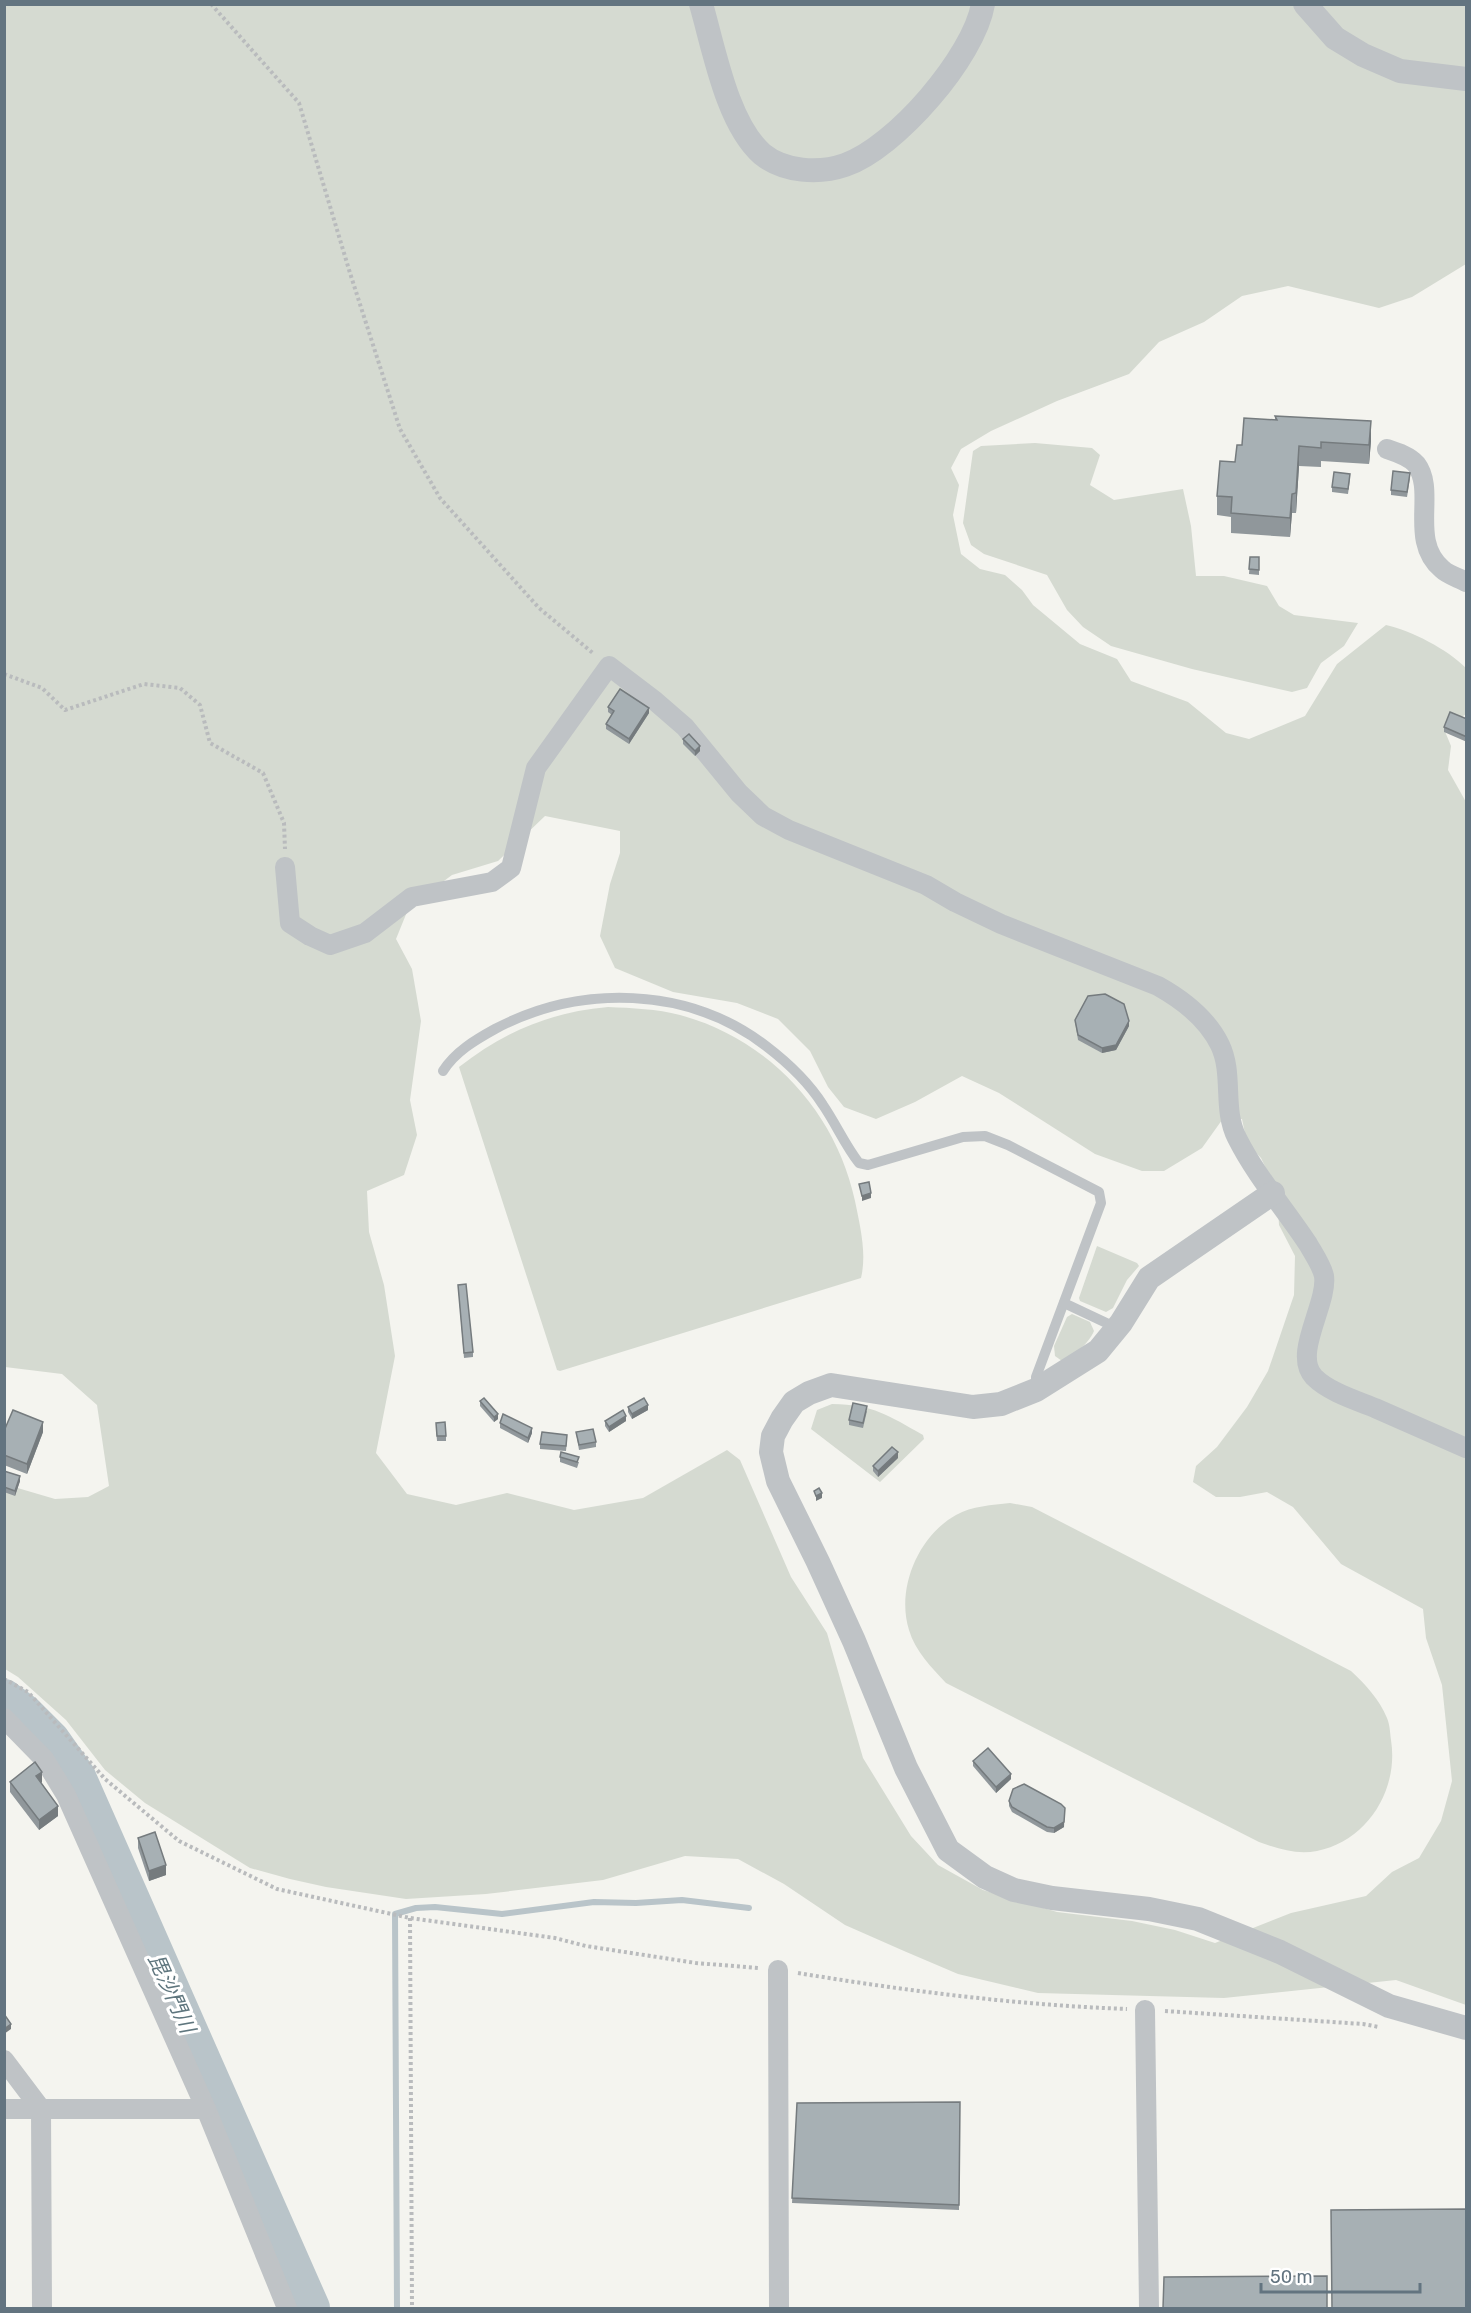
<svg xmlns="http://www.w3.org/2000/svg" width="1471" height="2313" font-family="Rubik,'Noto Sans JP',sans-serif">
  <style>
    .green { fill: #d5dad1; fill-rule: evenodd }
    .lines { fill: none; stroke-linecap: round; stroke-linejoin: round }
    .stream { stroke: #b9c4c9; stroke-width: 6 }
    .river { stroke: #b9c4c9; stroke-width: 38 }
    .path { stroke: #b9bbbd; stroke-width: 4; stroke-dasharray: 3 3; stroke-linecap: butt }
    .service { stroke: #bfc3c6; stroke-width: 10 }
    .minor { stroke: #bfc3c6; stroke-width: 20 }
    .tertiary { stroke: #bfc3c6; stroke-width: 24 }
    .wall { fill: #90979b }
    .shaded-wall { fill: #757b7e }
    .building { fill: #a7b0b4; stroke: #757b7e; stroke-width: 1.5 }
    .labels { text-anchor: middle; dominant-baseline: central; stroke-width: 6; stroke-linejoin: round; paint-order: stroke }
    .water-label { font-size: 21px; font-style: italic; fill: #5f767e; stroke: #fff }
  </style>
  <rect width="100%" height="100%" fill="#f4f4ef"/>
  <g class="green">
    <path d="M5,5h1461v259l-54,33 -33,11 -91,-22 -46,10 -38,26 -45,20 -30,32 -72,27 -66,30 -30,18 -10,19 8,17 -6,30 8,39 19,15 25,6 17,15 11,15 47,39 37,15 14,22 57,21 38,31 23,6 56,-23 32,-52 49,-39c26,6 61,24 80,43v46l-22,15 7,17 -3,24 18,32v1203l-70,-25 -172,18 -186,-5 -80,-19 -54,-23 -59,-26 -61,-41 -46,-25 -53,-3 -82,24 -117,14 -80,5 -80,-12 -36,-8 -40,-11 -105,-65 -40,-33 -39,-50 -48,-43 -13,-8 -1,-185 51,15 33,-2 21,-11 -12,-81 -35,-31 -57,-7zM545,816l75,15v22l-10,31 -10,52 15,32 58,24 64,11 41,16 32,32 18,36 16,20 32,12 39,-17 47,-26 37,17 96,61 47,17h22l38,-23 20,-28 20,-1 5,24 14,15 16,33 2,34 16,31 -1,39 -26,76 -21,36 -30,40 -21,19 -3,16 23,15h24l27,-5 26,15 48,57 82,45 3,29 16,47 10,96 -11,40 -22,37 -27,14 -26,24 -75,17 -76,30 -40,-13 -43,-9 -75,-9 -74,-22 -45,-25 -27,-29 -48,-78 -36,-125 -36,-56 -51,-117 -13,-10 -84,48 -69,12 -67,-17 -51,12 -49,-11 -31,-41 19,-97 -11,-71 -15,-53 -2,-41 37,-16 13,-40 -7,-35 11,-79 -9,-52 -16,-30 13,-32 43,-32 46,-14z"/>
    <path d="M1035,443l57,5 8,7 -10,30 24,15 69,-11 8,37 5,50h28l43,10 12,20 15,9 64,8 -14,23 -23,17 -14,25 -15,4 -100,-23 -81,-23 -28,-19 -16,-17 -20,-35 -63,-21 -13,-9 -8,-22 10,-72 8,-5z"/>
    <path d="M608,1007c24,1 49,2 72,8 89,24 156,97 175,186 5,25 12,52 6,77l-301,93 -3,-1 -98,-303c45,-35 91,-55 149,-60z"/>
    <path d="M1097,1246l40,17 2,3 -12,14 -14,28 -7,4 -26,-11 -1,-3z"/>
    <path d="M1072,1314l18,8 4,9c-5,12 -20,25 -32,30l-7,-5 -1,-10 13,-29z"/>
    <path d="M832,1404c43,1 55,11 91,31l1,4 -44,43 -69,-53 6,-19z"/>
    <path d="M1010,1503l22,4 319,164c15,14 28,28 36,47 3,7 3,15 4,22 8,50 -24,101 -74,111 -20,4 -39,-2 -58,-9l-313,-159c-14,-15 -31,-32 -37,-53 -13,-41 9,-94 47,-115 16,-9 36,-10 54,-12z"/>
  </g>
  <g class="lines">
    <path class="stream" d="M397,2308l-2,-394 21,-6 19,-1 67,7 92,-12 42,1 46,-3 67,8"/>
    <path class="river" d="M4,1698l20,15 27,27 26,37 234,531"/>
    <g class="path">
      <path d="M211,4l88,99 51,170 50,156 40,69 99,110 55,46"/>
      <path d="M4,674l38,14 23,22 79,-26 36,4 20,17 10,38 53,30 21,50 1,26"/>
      <path d="M4,1679l24,13 77,87 74,62 98,48 133,29 145,20 31,8 110,17 62,5"/>
      <path d="M410,1918l2,390"/>
      <path d="M798,1973c109,18 219,32 329,36"/>
      <path d="M1165,2011l198,13 16,3"/>
    </g>
    <g class="service">
      <path d="M443,1071c12,-19 32,-31 52,-42 85,-45 193,-43 271,17 21,16 43,37 57,59 13,19 22,40 36,58l9,2 95,-28 22,-1 23,9 91,47 2,11 -65,174v10"/>
      <path d="M1064,1303l53,25"/>
    </g>
    <g class="minor">
      <path d="M1387,449c9,3 22,7 29,15 21,27 -8,76 26,105 6,6 17,9 24,13"/>
      <path d="M285,867l5,56 20,13 20,9 35,-12 47,-36 80,-15 19,-14 25,-100 73,-102 46,35 30,26 54,66 24,23 26,14 137,55 29,17 46,22 157,62c25,14 49,32 62,59 14,29 2,64 17,93 19,38 48,71 71,106 5,9 14,22 16,32 4,28 -32,78 -10,101 15,15 41,23 61,31 30,13 61,27 91,40"/>
      <path d="M4,1718l40,41 22,36 140,314 81,199"/>
      <path d="M778,1970l1,338"/>
      <path d="M1145,2010l4,298"/>
      <path d="M4,2060l37,49 1,199"/>
      <path d="M4,2109h202"/>
    </g>
    <g class="tertiary">
      <path d="M701,4c13,45 26,119 61,150 22,18 57,20 83,11 50,-17 129,-108 138,-161"/>
      <path d="M1305,4l30,34 28,17 37,16 66,8"/>
      <path d="M1273,1193l-124,85 -28,45 -23,28 -62,39 -35,14 -28,3 -142,-22 -22,8 -15,9 -12,17 -9,17 -2,16 7,29 40,81 36,79 52,127 42,82 37,27 29,13 38,8 97,11 49,10 82,33 109,54 77,22"/>
    </g>
  </g>
  <g class="wall">
    <path d="M1275,416l96,25 -2,23 -48,-3v6l-22,-1 -3,47h-4l-2,24 -59,-4v-16l-14,-2v-19l18,-34 7,-17 33,-25z"/>
    <path d="M1410,478l-3,19 -16,-2v-5z"/>
    <path d="M1350,479l-2,15 -16,-2v-5z"/>
    <path d="M1250,557h9v18l-10,-1z"/>
    <path d="M608,707l41,6 -20,31 -23,-15v-5l6,-9 -4,-3z"/>
    <path d="M1467,719v23l-23,-10v-5z"/>
    <path d="M683,739l17,12 -5,5 -12,-12z"/>
    <path d="M1075,1020l54,6 -13,24 -14,3 -24,-13z"/>
    <path d="M458,1285l15,67v5l-9,1z"/>
    <path d="M480,1401l18,18 -4,3 -14,-16z"/>
    <path d="M628,1407l20,3 -16,9 -4,-7z"/>
    <path d="M867,1411l-4,17 -14,-3v-5z"/>
    <path d="M605,1421h21l-17,11 -4,-6z"/>
    <path d="M500,1423l32,10 -4,10 -28,-15z"/>
    <path d="M436,1428l10,8v5h-9z"/>
    <path d="M4,1431l39,1 -16,42 -23,-9z"/>
    <path d="M576,1432l20,10v5l-17,3z"/>
    <path d="M567,1440l-1,11 -26,-2v-5z"/>
    <path d="M560,1457l19,5 -2,6 -17,-6z"/>
    <path d="M898,1458l-20,19 -5,-6v-5z"/>
    <path d="M4,1471l16,10 -5,15 -11,-4z"/>
    <path d="M973,1761l38,18 -15,14 -23,-27z"/>
    <path d="M10,1782h32l-1,1 17,33 -19,14 -29,-38z"/>
    <path d="M1009,1801l56,7 -1,19 -10,6 -7,-1 -35,-20 -3,-6z"/>
    <path d="M138,1838l28,37 -17,6 -11,-33z"/>
    <path d="M960,2102l-1,108 -167,-7 5,-100z"/>
  </g>
  <g class="shaded-wall">
    <path d="M1371,421v20l-2,23v-19z"/>
    <path d="M1299,446v20l-3,47v-20z"/>
    <path d="M1292,494v19l-2,24v-19z"/>
    <path d="M649,708v5l-20,31v-5z"/>
    <path d="M700,746v5l-5,5v-5z"/>
    <path d="M1129,1021v5l-13,24 -14,3v-5z"/>
    <path d="M871,1193v5l-9,3v-5z"/>
    <path d="M648,1405v5l-16,9v-5z"/>
    <path d="M498,1414v5l-4,3v-5z"/>
    <path d="M626,1416v5l-17,11v-5z"/>
    <path d="M43,1422v10l-16,42v-10z"/>
    <path d="M532,1428v5l-4,10v-5z"/>
    <path d="M898,1452v6l-20,19v-6z"/>
    <path d="M20,1476v5l-5,15v-5z"/>
    <path d="M822,1493v5l-6,3v-5z"/>
    <path d="M42,1772v10l-6,4v-10z"/>
    <path d="M1011,1774v5l-15,14v-6z"/>
    <path d="M58,1806v10l-19,14v-10z"/>
    <path d="M1064,1822v5l-10,6v-5z"/>
    <path d="M166,1865v10l-17,6v-10z"/>
    <path d="M11,2024v5l-7,5v-5z"/>
  </g>
  <g class="building">
    <path d="M1275,416l96,5 -2,24 -48,-3v6l-22,-2 -3,47 -4,1 -2,24 -59,-5 1,-16 -15,-1 3,-35 15,1 2,-17h5l2,-27 33,2z"/>
    <path d="M1393,471l17,2 -3,19 -16,-2z"/>
    <path d="M1334,472l16,2 -2,15 -16,-2z"/>
    <path d="M1250,557h9v13l-10,-1z"/>
    <path d="M620,689l29,19 -20,31 -23,-15 8,-13 -6,-4z"/>
    <path d="M1450,712l17,7v18l-23,-10z"/>
    <path d="M689,734l11,12 -5,5 -12,-12z"/>
    <path d="M1105,994l19,10 5,17 -13,24 -14,3 -24,-13 -3,-15 13,-24z"/>
    <path d="M869,1182l2,11 -9,3 -3,-12z"/>
    <path d="M466,1284l7,68 -9,1 -6,-68z"/>
    <path d="M484,1398l14,16 -4,3 -14,-16z"/>
    <path d="M644,1398l4,7 -16,9 -4,-7z"/>
    <path d="M853,1403l14,3 -4,17 -14,-3z"/>
    <path d="M13,1410l30,12 -16,42 -23,-9v-24z"/>
    <path d="M623,1410l3,6 -17,11 -4,-6z"/>
    <path d="M503,1414l29,14 -4,10 -28,-15z"/>
    <path d="M445,1422l1,14h-9l-1,-13z"/>
    <path d="M593,1429l3,13 -17,3 -3,-13z"/>
    <path d="M542,1432l25,3 -1,11 -26,-2z"/>
    <path d="M892,1447l6,5 -20,19 -5,-5z"/>
    <path d="M561,1452l18,5 -2,5 -17,-5z"/>
    <path d="M4,1471l16,5 -5,15 -11,-4z"/>
    <path d="M819,1488l3,5 -6,3 -2,-5z"/>
    <path d="M988,1748l23,26 -15,13 -23,-26z"/>
    <path d="M35,1762l7,10 -6,4 22,30 -19,14 -29,-38z"/>
    <path d="M1024,1784l37,20 4,4 -1,14 -10,6 -7,-1 -35,-20 -3,-6 4,-12z"/>
    <path d="M155,1832l11,33 -17,6 -11,-33z"/>
    <path d="M4,2014l7,10 -7,5z"/>
    <path d="M960,2102l-1,103 -167,-7 5,-95z"/>
    <path d="M1467,2209v99h-135l-1,-98z"/>
    <path d="M1327,2276v32h-164l1,-31z"/>
  </g>
  <g class="labels">
    <g class="water-label">
      <text transform="translate(172 1993) rotate(66)">毘沙門川</text>
    </g>
  </g>
  <rect width="1471" height="2313" fill="none" stroke="#637480" stroke-width="12"/>
  <path d="M1261 2283v9h159v-9" fill="none" stroke="#637480" stroke-width="3"/>
  <text x="1270" y="2283" font-size="18" fill="#637480" stroke="#ffffff" stroke-width="4.5" paint-order="stroke">50 m</text>
</svg>
